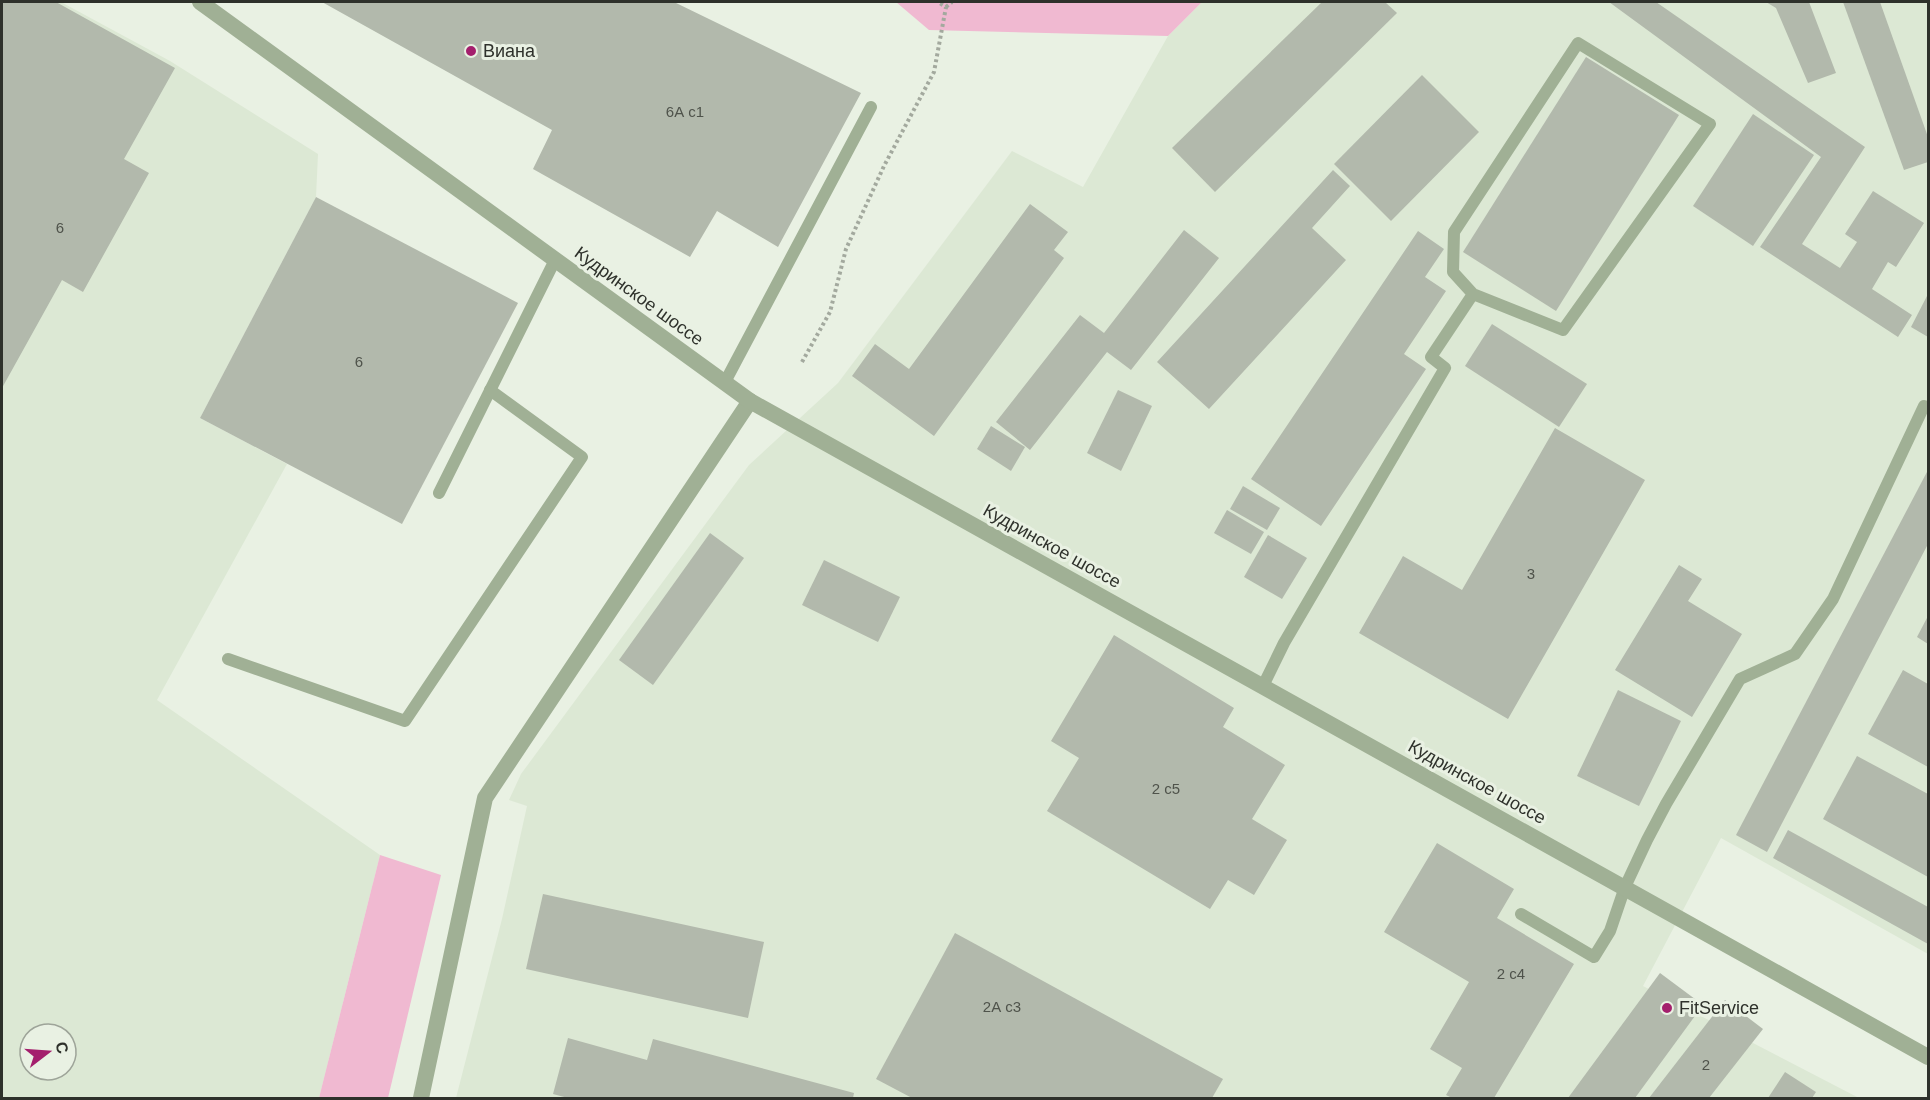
<svg xmlns="http://www.w3.org/2000/svg" width="1930" height="1100" font-family="Arial,sans-serif">
  <style>
    .built { fill: #dce8d4; fill-rule: evenodd }
    .green { fill: #f0b9d1 }
    .building { fill: #b2b9ac }
    .lines { fill: none; stroke-linecap: round; stroke-linejoin: round }
    .path { stroke: #a3a99e; stroke-width: 4; stroke-dasharray: 3 3; stroke-linecap: butt }
    .service { stroke: #a0b095; stroke-width: 12 }
    .minor { stroke: #a0b095; stroke-width: 16 }
    .tertiary { stroke: #a0b095; stroke-width: 16 }
    .poi-dot { fill: #a41f6d; stroke: #e9f1e3; stroke-width: 2 }
    .labels { text-anchor: middle; dominant-baseline: central; stroke-width: 6; stroke-linejoin: round; paint-order: stroke }
    .number-label { font-size: 15px; fill: #4f534b }
    .poi-label { font-size: 18px; fill: #2e312b; stroke: #e9f1e3; text-anchor: start }
    .street-label { font-size: 18px; fill: #2e312b; stroke: #e9f1e3 }
  </style>
  <rect width="100%" height="100%" fill="#e9f1e3"/>
  <g class="built">
    <path d="M2,2h59l109,59 148,93 -2,43 -116,221 87,46 -130,236 223,155 -61,243h-317zM30,1034h36v36h-36z"/>
    <path d="M1202,2h726v952l-207,-116 -78,148 216,112h-1403l46,-179 25,-113 -18,-6 12,-26 228,-309 89,-82 174,-232 71,36 85,-151z"/>
  </g>
  <g class="green">
    <path d="M896,2h306l-34,34 -239,-6z"/>
    <path d="M380,855l61,20 -53,223h-69z"/>
  </g>
  <g class="building">
    <path d="M2,2h54l119,66 -51,91 25,14 -66,119 -21,-12 -60,108z"/>
    <path d="M322,2h352l187,91 -83,154 -61,-36 -27,46 -157,-88 19,-39z"/>
    <path d="M1322,2h63l12,11 -182,179 -43,-44z"/>
    <path d="M1609,2h47l209,145 -63,97 38,24 17,-26 -12,-8 28,-43 51,32 -28,44 -8,-5 -16,27 40,26 -14,22 -138,-90 61,-90z"/>
    <path d="M1766,2h43l27,71 -28,10 -32,-75z"/>
    <path d="M1843,2h37l48,135v25l-24,8z"/>
    <path d="M1586,57l93,58 -123,196 -93,-59z"/>
    <path d="M1422,75l57,57 -88,89 -57,-57z"/>
    <path d="M1753,114l61,41 -61,91 -60,-40z"/>
    <path d="M1333,170l17,16 -38,42 34,32 -137,149 -52,-47z"/>
    <path d="M316,197l202,106 -116,221 -202,-106z"/>
    <path d="M1030,204l38,28 -14,18 10,8 -130,178 -82,-60 23,-32 34,25z"/>
    <path d="M1184,230l35,28 -88,112 -24,-18 -77,98 -34,-28 84,-107 24,18z"/>
    <path d="M1418,231l26,18 -19,28 21,14 -42,63 22,15 -105,157 -70,-47z"/>
    <path d="M1928,294v43l-17,-10z"/>
    <path d="M1492,324l95,60 -28,43 -94,-61z"/>
    <path d="M1118,390l34,16 -31,65 -34,-18z"/>
    <path d="M991,426l34,21 -14,24 -34,-22z"/>
    <path d="M1555,428l90,52 -137,239 -149,-86 44,-77 59,34z"/>
    <path d="M1928,470v74l-161,308 -31,-17z"/>
    <path d="M1243,486l37,22 -13,22 -37,-21z"/>
    <path d="M1227,510l37,22 -13,22 -37,-21z"/>
    <path d="M710,533l34,25 -91,127 -34,-25z"/>
    <path d="M1268,535l39,23 -25,41 -38,-22z"/>
    <path d="M824,560l76,37 -22,45 -76,-37z"/>
    <path d="M1679,565l23,14 -14,22 54,33 -50,83 -77,-47z"/>
    <path d="M1928,616v28l-11,-7z"/>
    <path d="M1114,635l120,73 -11,19 62,38 -33,54 35,21 -33,55 -26,-15 -18,29 -163,-98 32,-53 -28,-17z"/>
    <path d="M1903,670l25,14v83l-60,-33z"/>
    <path d="M1618,690l63,31 -42,85 -62,-30z"/>
    <path d="M1857,756l71,38v83l-105,-58z"/>
    <path d="M1788,830l140,77v37l-155,-86z"/>
    <path d="M1437,843l77,46 -17,29 77,46 -80,134h-42l-6,-3 16,-27 -32,-19 39,-67 -85,-50z"/>
    <path d="M543,894l221,48 -16,76 -222,-49z"/>
    <path d="M955,933l268,146 -11,19h-300l-36,-19z"/>
    <path d="M1660,973l43,32 -68,93h-67z"/>
    <path d="M1725,1000l38,29 -54,69h-60z"/>
    <path d="M568,1038l79,22 6,-21 201,54 -1,5h-285l-15,-4z"/>
    <path d="M1785,1072l31,20 -4,6h-44z"/>
  </g>
  <g class="lines">
    <g class="path">
      <path d="M946,7l6,-5"/>
      <path d="M802,362l28,-50 16,-63 38,-83 50,-94 12,-65 -8,-5"/>
    </g>
    <g class="service">
      <path d="M725,382l146,-275"/>
      <path d="M439,493l116,-233"/>
      <path d="M228,659l177,62 177,-264 -92,-67"/>
      <path d="M1263,686l21,-43 161,-275 -14,-11 42,-63 90,36 147,-206 -132,-81 -124,189 -1,40 20,22"/>
      <path d="M1521,914l73,43 16,-26 15,-44 22,-47 19,-36 74,-125 55,-25 38,-55 91,-193"/>
    </g>
    <path class="minor" d="M421,1098l64,-300 265,-397"/>
    <path class="tertiary" d="M200,2l550,399 1178,656"/>
  </g>
  <g class="poi-dot">
    <circle cx="471" cy="51" r="6"/>
    <circle cx="1667" cy="1008" r="6"/>
  </g>
  <g class="labels">
    <g class="number-label">
      <text x="685" y="111">6А с1</text>
      <text x="60" y="227">6</text>
      <text x="359" y="361">6</text>
      <text x="1531" y="573">3</text>
      <text x="1166" y="788">2 с5</text>
      <text x="1511" y="973">2 с4</text>
      <text x="1002" y="1006">2А с3</text>
      <text x="1706" y="1064">2</text>
    </g>
    <g class="poi-label">
      <text x="483" y="51">Виана</text>
      <text x="1679" y="1008">FitService</text>
    </g>
    <g class="street-label">
      <text transform="translate(639 296) rotate(36)">Кудринское шоссе</text>
      <text transform="translate(1052 546) rotate(29)">Кудринское шоссе</text>
      <text transform="translate(1477 782) rotate(29)">Кудринское шоссе</text>
    </g>
  </g>
  <rect width="1930" height="1100" fill="none" stroke="#2e312b" stroke-width="6"/>
  <g transform="translate(48 1052) rotate(73)"><circle r="28" fill="#e9f1e3" stroke="#9ea499" stroke-width="1.5"/>
  <path d="M0-4.5L10 22L0 15L-10 22Z" fill="#a41f6d"/>
  <text y="-9" font-size="16" font-weight="bold" text-anchor="middle" fill="#2e312b">С</text>
  </g>
</svg>
